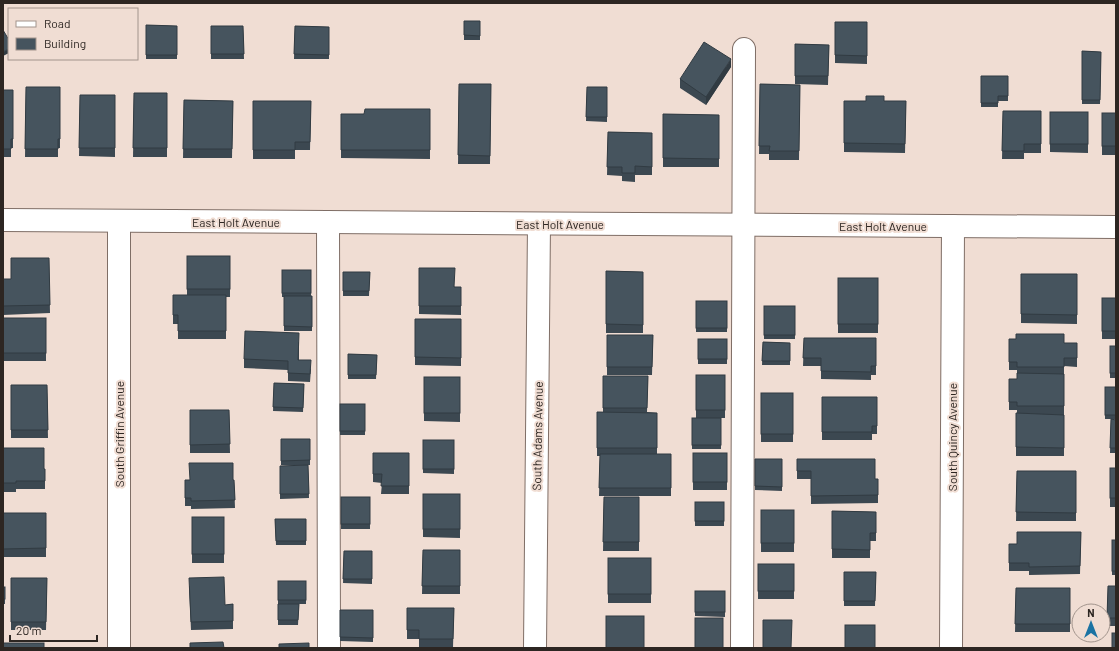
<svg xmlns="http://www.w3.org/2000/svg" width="1119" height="651" font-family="Barlow,sans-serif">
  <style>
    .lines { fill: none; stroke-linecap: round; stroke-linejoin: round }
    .minor-casing { stroke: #7f6e66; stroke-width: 24 }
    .minor { stroke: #fff; stroke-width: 22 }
    .wall { fill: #3c4851 }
    .shaded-wall { fill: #313b42 }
    .building { fill: #46545e; stroke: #313b42 }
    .labels { text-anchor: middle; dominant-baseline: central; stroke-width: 4; stroke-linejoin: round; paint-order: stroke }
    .street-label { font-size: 12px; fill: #2d2622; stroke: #f0ddd3 }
  </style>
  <rect width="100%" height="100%" fill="#f0ddd3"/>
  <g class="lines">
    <defs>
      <g id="minor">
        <path d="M3,220l1113,7"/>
        <path d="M119,221v427"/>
        <path d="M328,222l1,426"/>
        <path d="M535,648l4,-424"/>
        <path d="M742,648l2,-599"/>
        <path d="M951,648l2,-422"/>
      </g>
    </defs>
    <use href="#minor" class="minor-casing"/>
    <use href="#minor" class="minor"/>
  </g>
  <g class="wall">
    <rect x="464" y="21" width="16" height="19"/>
    <path d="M835,22h32v42l-32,-1z"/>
    <path d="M146,25l31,1v33h-31z"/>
    <path d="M211,26h32l1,33h-33z"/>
    <path d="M295,26l34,1v32h-35z"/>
    <path d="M795,44l34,1 -1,40 -33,-1z"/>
    <path d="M1082,51l19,1 -1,52h-18z"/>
    <path d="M731,67l-25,38 -26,-17v-9z"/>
    <path d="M981,76h27v25h-10v6h-17z"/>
    <path d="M459,84h32l-1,80h-32z"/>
    <path d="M760,84l40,1 -1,75h-30v-6h-10z"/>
    <path d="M26,87h34v61h-2v9h-33z"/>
    <path d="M587,87h20v35l-21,-1z"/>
    <path d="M3,90h10v58h-2v9h-8z"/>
    <path d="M134,93h33v64h-34z"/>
    <path d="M80,95h35v62l-36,-1z"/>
    <path d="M184,100l49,1 -1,57h-49z"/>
    <path d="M253,101h58l-1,49h-15v9h-42z"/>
    <path d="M844,101h62l-1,52 -61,-1z"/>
    <path d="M430,109v50l-89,-1v-44h23z"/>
    <path d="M1003,111h38v42h-17v6h-22z"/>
    <path d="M1050,112h38v41l-38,-1z"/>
    <rect x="1102" y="113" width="14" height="42"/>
    <path d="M663,114l56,1v52h-56z"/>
    <path d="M608,132l44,1v42h-17v7l-13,-1v-5l-15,-1z"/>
    <path d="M187,256h43v41h-4v42h-48v-15h-5v-29h14z"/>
    <path d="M49,258l1,55 -47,2v-36h8z"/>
    <path d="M419,268l36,19h6v28l-42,-1z"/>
    <path d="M282,270h29v26h1v35h-28v-34h-2z"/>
    <path d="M606,271l37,1v61h-37z"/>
    <path d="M343,272h27l-1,24h-26z"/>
    <path d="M1021,274h56v50l-56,-1z"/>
    <rect x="838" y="278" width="40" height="55"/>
    <rect x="1102" y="298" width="14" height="41"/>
    <rect x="696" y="301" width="31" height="31"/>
    <rect x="764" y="306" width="31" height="33"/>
    <rect x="3" y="318" width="43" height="43"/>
    <path d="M415,319h46v47l-46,-1z"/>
    <path d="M607,335h46l-1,40h-45z"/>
    <path d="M804,338h72v37h-5v5l-50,-1v-13h-18z"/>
    <rect x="698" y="339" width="29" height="25"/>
    <path d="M1009,339l55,4h13v24l-13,-1v90h-48v-43l1,1v-4h-8v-31h8v-9h-8z"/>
    <path d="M299,342v18l12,9 -1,13 -22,-1v-11l-44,-2v-9z"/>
    <path d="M763,342l27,1v22h-28z"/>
    <rect x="1110" y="346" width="6" height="32"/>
    <path d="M348,354l29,1 -1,24h-28z"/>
    <path d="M696,375h29v43h-4v31h-29v-31h4z"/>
    <path d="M603,376h45l-1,36 10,1v41h14v42h-72l1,-40h-3v-44h6z"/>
    <path d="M424,377h36v45l-36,-1z"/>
    <path d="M274,383l30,1 -1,28 -30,-1z"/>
    <path d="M11,385h36l1,53h-37z"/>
    <rect x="1105" y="387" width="11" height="32"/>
    <rect x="761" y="393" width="32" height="49"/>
    <path d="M822,397h55v37h-5v6h-50z"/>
    <rect x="340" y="404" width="25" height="31"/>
    <path d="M190,410h39l1,43h-40z"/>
    <path d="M1111,419l5,1v33h-6z"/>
    <rect x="281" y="439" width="29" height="26"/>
    <path d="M423,440h31v34l-31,-1z"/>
    <path d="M3,448l41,21h1v20h-29v3h-13z"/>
    <path d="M373,453h36v41h-28l1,-11 -9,-1z"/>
    <rect x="693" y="453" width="34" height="37"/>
    <path d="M755,459h27v32l-27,-1z"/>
    <path d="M797,459l78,20h3v24l-67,1v-25h-14z"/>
    <path d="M308,465l1,33 -29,1v-33z"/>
    <rect x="1110" y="468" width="6" height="39"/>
    <path d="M1017,471h59v50h-60z"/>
    <path d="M185,480h49l1,28 -44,1v-3h-6z"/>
    <path d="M423,494h37v44l-37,-1z"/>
    <rect x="341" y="497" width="29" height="32"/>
    <path d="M604,497h35v54h-36z"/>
    <rect x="695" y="502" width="29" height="24"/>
    <rect x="761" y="510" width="33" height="42"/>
    <path d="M832,511l44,1v29h-6v17h-38z"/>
    <rect x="3" y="513" width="43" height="44"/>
    <rect x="192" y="517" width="32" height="46"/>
    <path d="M275,519h31v26h-30z"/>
    <path d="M1081,532l-1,42 -51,1v-4h-20v-27h8z"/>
    <rect x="1112" y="540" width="4" height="35"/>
    <path d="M423,550h37v44h-38z"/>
    <path d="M344,551h28v33l-29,-1z"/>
    <rect x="608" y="558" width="43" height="45"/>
    <rect x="758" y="564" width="36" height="35"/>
    <path d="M844,572h32l-1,34h-31z"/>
    <path d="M11,578h36l-1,52h-35z"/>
    <path d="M278,581h28v23h-7l-1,21h-20z"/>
    <path d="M189,586l36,19 8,-1v25l-42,1z"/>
    <path d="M1108,586h8v40h-9z"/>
    <rect x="3" y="587" width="2" height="17"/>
    <path d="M1016,588h54v44h-55z"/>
    <path d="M695,591h30v26l-30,-1z"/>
    <path d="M407,608h47l-1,40 -34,-1v-8h-12z"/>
    <path d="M340,610h33v32l-33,-1z"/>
  </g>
  <g class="shaded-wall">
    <path d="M9,49v4l-6,3v-4z"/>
    <path d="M731,59v8l-25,38v-8z"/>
  </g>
  <g class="building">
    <path d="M464,21h16v15l-16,-1z"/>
    <path d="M835,22h32v34l-32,-1z"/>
    <path d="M146,25l31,1v29h-31z"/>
    <path d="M211,26h32l1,28h-33z"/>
    <path d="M295,26l34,1v28l-35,-1z"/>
    <path d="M3,30l6,10v9l-6,3z"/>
    <path d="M704,42l27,17 -25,38 -26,-18z"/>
    <path d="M795,44l34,1 -1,31h-33z"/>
    <path d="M1082,51l19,1 -1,48h-18z"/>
    <path d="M981,76h27v20h-10v7h-17z"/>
    <path d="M459,84h32l-1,72 -32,-1z"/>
    <path d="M760,84l40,1 -1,66h-30l1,-5h-11z"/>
    <path d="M26,87h34v52h-2v10h-33z"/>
    <path d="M587,87h20v30h-21z"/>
    <path d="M3,90h10v49h-2v10h-8z"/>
    <path d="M134,93h33v55h-34z"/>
    <path d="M80,95h35v53h-36z"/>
    <path d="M866,96h18v5h22l-1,43 -61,-1v-42h22z"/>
    <path d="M184,100l49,1 -1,48h-49z"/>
    <path d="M253,101h58l-1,41h-15v8h-42z"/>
    <path d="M365,109h65v41h-89v-36h23z"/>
    <path d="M1003,111h38v33h-17v7h-22z"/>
    <rect x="1050" y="112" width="38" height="32"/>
    <rect x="1102" y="113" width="14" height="33"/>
    <path d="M663,114l56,1v44l-56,-1z"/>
    <path d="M608,132l44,1v34l-17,-1v7h-13v-6h-15z"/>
    <rect x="187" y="256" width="43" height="33"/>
    <path d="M11,258h38l1,47 -47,1v-27h8z"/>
    <path d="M419,268h36l-1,19h7v19h-42z"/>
    <rect x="282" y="270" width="29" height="23"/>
    <path d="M606,271l37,1v53l-37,-1z"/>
    <path d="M343,272h27l-1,19h-26z"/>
    <path d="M1021,274h56v41l-56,-1z"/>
    <rect x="838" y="278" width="40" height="46"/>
    <path d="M173,295h53v36h-48v-16h-5z"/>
    <path d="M284,296h28v31l-28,-1z"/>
    <rect x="1102" y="298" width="14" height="33"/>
    <rect x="696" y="301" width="31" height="27"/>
    <rect x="764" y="306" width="31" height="29"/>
    <rect x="3" y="318" width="43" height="35"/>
    <path d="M415,319h46v39l-46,-1z"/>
    <path d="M245,331l54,2 -1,27h13l-1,14 -22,-1v-12l-44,-2z"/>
    <path d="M1016,334h48v9h13v15h-13v9h-47v-5h-8v-23h7z"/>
    <path d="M607,335h46l-1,32h-45z"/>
    <path d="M804,338h72v28h-5v6l-50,-1v-13h-18z"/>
    <rect x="698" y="339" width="29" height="20"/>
    <path d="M763,342l27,1v18h-28z"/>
    <rect x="1110" y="346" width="6" height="27"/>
    <path d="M348,354l29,1 -1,20h-28z"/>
    <path d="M1017,373l47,1v32h-47v-4h-8v-23h8z"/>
    <rect x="696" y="375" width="29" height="35"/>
    <path d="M603,376h45l-1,32h-44z"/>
    <rect x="424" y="377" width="36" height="36"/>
    <path d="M274,383l30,1 -1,24 -30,-1z"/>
    <path d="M11,385h36l1,45h-37z"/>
    <rect x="1105" y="387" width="11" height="28"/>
    <rect x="761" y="393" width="32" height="41"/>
    <path d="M822,397h55v29h-5v6h-50z"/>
    <rect x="340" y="404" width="25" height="27"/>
    <path d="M190,410h39l1,34 -40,1z"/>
    <path d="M597,412l60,1v35h-60z"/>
    <path d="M1016,413l48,2v33l-48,-1z"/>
    <rect x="692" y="418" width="29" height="27"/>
    <path d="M1111,419l5,1v28h-6z"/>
    <path d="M281,439h29v21l-29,1z"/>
    <rect x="423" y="440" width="31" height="29"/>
    <path d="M3,448h41v21h1v12h-29v2h-13z"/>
    <path d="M373,453h36v33h-28l1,-12h-9z"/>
    <rect x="693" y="453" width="34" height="29"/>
    <path d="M600,454h71v34h-72z"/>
    <path d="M755,459h27v28l-27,-1z"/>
    <path d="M797,459h78v20h3v16l-67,1v-25h-14z"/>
    <path d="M189,463h44v17h1l1,20 -44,1v-3h-6v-18h5z"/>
    <path d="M308,465l1,29h-29v-28z"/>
    <rect x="1110" y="468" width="6" height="30"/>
    <path d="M1017,471h59v42l-60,-1z"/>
    <rect x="423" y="494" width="37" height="35"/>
    <rect x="341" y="497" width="29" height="27"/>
    <path d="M604,497h35v45h-36z"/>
    <rect x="695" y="502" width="29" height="19"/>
    <rect x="761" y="510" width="33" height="33"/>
    <path d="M832,511l44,1v21h-6v17l-38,-1z"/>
    <path d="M3,513h43v35l-43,1z"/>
    <rect x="192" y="517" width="32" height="37"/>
    <path d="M275,519h31v22h-30z"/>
    <path d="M1017,532h64l-1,34 -51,1v-4h-20v-19h8z"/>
    <rect x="1112" y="540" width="4" height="31"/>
    <path d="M423,550h37v36h-38z"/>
    <path d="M344,551h28v28h-29z"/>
    <rect x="608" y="558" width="43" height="36"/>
    <rect x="758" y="564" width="36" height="27"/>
    <path d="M844,572h32l-1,29h-31z"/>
    <path d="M224,577l1,28 8,-1v17l-42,1 -2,-44z"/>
    <path d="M11,578h36l-1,44h-35z"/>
    <rect x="278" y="581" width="28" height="19"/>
    <path d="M1108,586h8v32h-9z"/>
    <rect x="3" y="587" width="2" height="12"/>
    <path d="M1016,588h54v36h-55z"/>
    <rect x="695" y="591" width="30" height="21"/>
    <path d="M278,604h21l-1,16h-20z"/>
    <path d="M407,608h47l-1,31h-34v-9h-12z"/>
    <path d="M340,610h33v28l-33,-1z"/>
    <rect x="606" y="616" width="38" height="32"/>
    <rect x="695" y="618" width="28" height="30"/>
    <path d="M763,620h29l-1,28h-28z"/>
    <rect x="845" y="625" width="30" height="23"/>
    <rect x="1112" y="633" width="4" height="15"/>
    <path d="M223,642l1,6h-34v-5z"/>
    <rect x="3" y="643" width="41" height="5"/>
    <path d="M309,643v5h-30v-4z"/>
  </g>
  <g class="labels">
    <g class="street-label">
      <text x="236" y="222">East Holt Avenue</text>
      <text x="560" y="224">East Holt Avenue</text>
      <text x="883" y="226">East Holt Avenue</text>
      <text transform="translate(119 434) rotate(-90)">South Griffin Avenue</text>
      <text transform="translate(537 436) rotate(-89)">South Adams Avenue</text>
      <text transform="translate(952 437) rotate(-90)">South Quincy Avenue</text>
    </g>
  </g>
  <rect width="1119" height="651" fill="none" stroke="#2d2622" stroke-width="8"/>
  <rect x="8" y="8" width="130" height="52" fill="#f0ddd3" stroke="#a2948c"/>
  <rect x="16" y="21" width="20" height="6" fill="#ffffff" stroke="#a2948c"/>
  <text x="44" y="28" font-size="12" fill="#2d2622">Road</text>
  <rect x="16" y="38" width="20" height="12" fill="#46545e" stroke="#a2948c"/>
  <text x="44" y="48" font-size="12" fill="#2d2622">Building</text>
  <g transform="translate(1091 623)"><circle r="19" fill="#f0ddd3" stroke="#a2948c"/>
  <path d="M0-3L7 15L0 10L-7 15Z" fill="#1b73a3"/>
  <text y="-6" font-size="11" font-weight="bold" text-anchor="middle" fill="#2d2622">N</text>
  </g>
  <path d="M10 635v6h87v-6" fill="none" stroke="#2d2622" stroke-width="2"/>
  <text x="16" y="635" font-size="12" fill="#2d2622" stroke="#f0ddd3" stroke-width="3" paint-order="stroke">20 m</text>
</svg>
